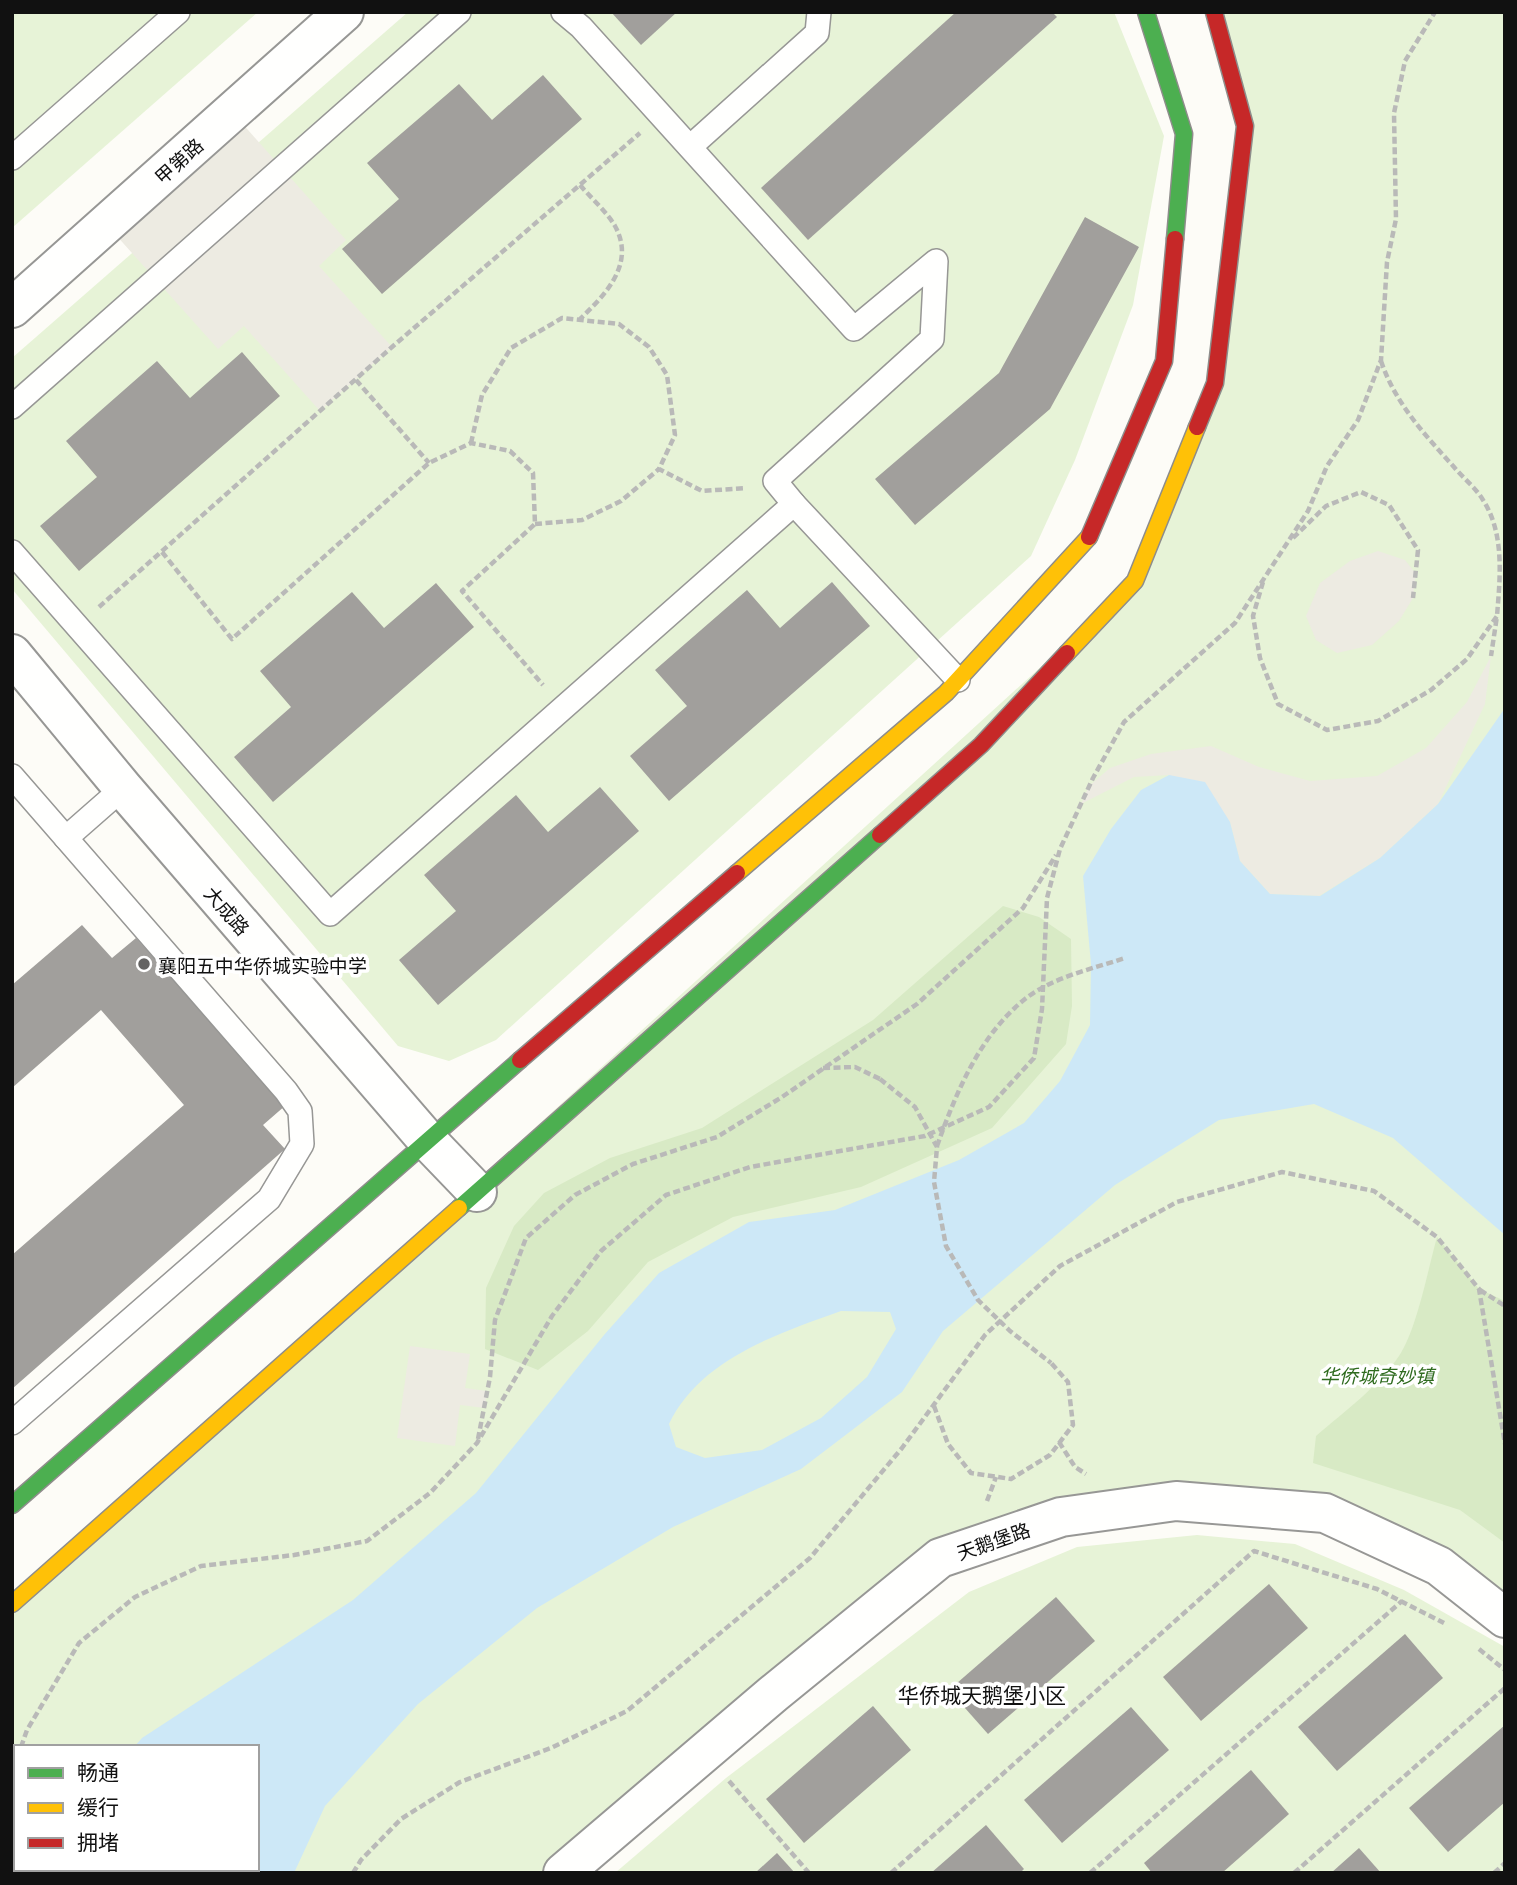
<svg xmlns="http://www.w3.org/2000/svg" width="1517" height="1885" font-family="Georgia,'Noto Sans SC',serif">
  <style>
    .green { fill: #e7f3d7; fill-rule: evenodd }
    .forest { fill: #d8eac5 }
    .plaza { fill: #edebe2 }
    .water { fill: #cde8f7; fill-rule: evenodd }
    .building { fill: #a19f9c }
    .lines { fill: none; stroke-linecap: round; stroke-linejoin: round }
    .lane-casing { stroke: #979795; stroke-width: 26 }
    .street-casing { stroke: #979795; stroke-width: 42 }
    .fast-casing { stroke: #8e8d8b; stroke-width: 19 }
    .slow-casing { stroke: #8e8d8b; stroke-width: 19 }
    .jam-casing { stroke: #8e8d8b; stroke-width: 19 }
    .path { stroke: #b9b9b8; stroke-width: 4.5; stroke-dasharray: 7 3.5; stroke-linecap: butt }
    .lane { stroke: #fffffe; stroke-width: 23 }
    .street { stroke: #fffffe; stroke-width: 38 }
    .fast { stroke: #4caf50; stroke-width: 16 }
    .slow { stroke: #ffc107; stroke-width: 16 }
    .jam { stroke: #c62828; stroke-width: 16 }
    .path-bridge { stroke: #b9b9b8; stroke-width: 4.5; stroke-dasharray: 7 3.5; stroke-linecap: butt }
    .poi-dot { fill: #646362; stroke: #fff; stroke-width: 2.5 }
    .labels { text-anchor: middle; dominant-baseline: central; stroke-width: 7; stroke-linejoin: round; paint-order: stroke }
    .street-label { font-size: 19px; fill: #111; stroke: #fff }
    .poi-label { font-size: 19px; fill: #111; stroke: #fff; text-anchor: start }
    .park-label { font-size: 19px; font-style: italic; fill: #2f6b1f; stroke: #fff }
    .neighbourhood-label { font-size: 21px; fill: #111; stroke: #fff }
  </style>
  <rect width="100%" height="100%" fill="#fdfcf7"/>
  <g class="green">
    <path d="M12,12h246l-246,216z"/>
    <path d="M408,12h706l50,124 -31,169 -58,155 -44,96 -535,484 -47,21 -51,-15 -386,-457v-231z"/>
    <path d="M1214,12h291v1606l-180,-105 -149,-12 -236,57 -377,315h-551v-269l1123,-1023 80,-198 30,-257zM16,1747h241v122h-241z"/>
    <path d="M1197,1535l98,9 109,46 101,57v226h-890l111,-95 243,-186 108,-45z"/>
  </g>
  <g class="forest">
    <path d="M1003,906l36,11 32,22 1,67 -6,38 -74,84 -131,59 -128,30 -85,45 -60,69 -50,39 -53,-21 1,-61 28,-62 30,-33 66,-35 92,-30 171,-108z"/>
    <path d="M1437,1237l42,52 26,12v242l-45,-33 -147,-47 3,-27c28,-24 62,-49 83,-80 18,-27 29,-87 38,-119z"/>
  </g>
  <g class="plaza">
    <path d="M232,112l114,128 -27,26 73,81 -72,64 -76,-85 -26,23 -112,-125z"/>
    <path d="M1378,551l27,9 11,14 -3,24 -14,23 -27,24 -35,8 -21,-13 -10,-24 14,-33 30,-22z"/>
    <path d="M1491,656l-6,48 -47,100 -58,54 -61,38 -49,-2 -30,-33 -10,-39 -61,-47 -35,2 -53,27 8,-18 21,-18 41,-14 60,-8 48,21 51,14 67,-5 49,-28 41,-46z"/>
    <path d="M410,1346l60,8 -5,34 22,3 -2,17 -25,-3 -5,41 -58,-8z"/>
  </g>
  <path class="water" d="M1505,708v527l-112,-97 -79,-34 -95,16 -104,65 -172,146 -41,61 -101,77 -128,58 -136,81 -119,96 -93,102 -31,67h-247l1,-4h209v-122h-123l8,-9 211,-138 123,-107 128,-158 55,-62 90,-51 86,-12 124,-50 65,-37 36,-42 30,-56 1,-61 -8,-88 28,-47 30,-39 28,-15 36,7 25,40 10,39 30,33 50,2 60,-38 58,-54zM841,1311l49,1 6,17 -29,48 -46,41 -59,32 -57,8 -29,-11 -7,-23c31,-65 108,-90 172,-113z"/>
  <g class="building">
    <path d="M611,12h66l-36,33z"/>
    <path d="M956,12h96l5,5 -249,223 -47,-52z"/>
    <path d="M543,75l39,44 -200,175 -40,-45 57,-50 -32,-36 92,-79 33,36z"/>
    <path d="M1085,217l54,30 -89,162 -135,116 -40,-46 124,-106z"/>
    <path d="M242,352l38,44 -201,175 -39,-45 57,-49 -31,-36 91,-80 33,37z"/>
    <path d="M832,582l38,44 -201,175 -39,-45 57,-50 -32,-36 92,-80 33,38z"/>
    <path d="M436,583l38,44 -201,175 -39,-45 57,-50 -31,-36 92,-79 32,36z"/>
    <path d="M600,787l39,44 -201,174 -39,-45 57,-49 -32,-36 92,-80 32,37z"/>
    <path d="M82,925l30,33 24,-20 150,167 -23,20 22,24 -273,240v-134l172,-150 -83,-95 -89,78v-103z"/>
    <path d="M1269,1584l39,44 -107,93 -38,-44z"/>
    <path d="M1056,1597l39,44 -107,93 -39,-44z"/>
    <path d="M1405,1634l38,44 -106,93 -39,-44z"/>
    <path d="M873,1706l38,44 -107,93 -38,-44z"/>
    <path d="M1131,1707l38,43 -107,93 -38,-43z"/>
    <path d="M1505,1725v77l-57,50 -39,-44z"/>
    <path d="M1251,1770l38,44 -67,59h-70l-8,-10z"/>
    <path d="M986,1825l38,44 -4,4h-89z"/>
    <path d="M1359,1848l22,25h-50z"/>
    <path d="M777,1853l18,20h-40z"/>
  </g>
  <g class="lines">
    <defs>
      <g id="lane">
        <path d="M563,12l18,15 273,302 82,-68 -4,78 -157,142 19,23"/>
        <path d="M690,147l127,-114 2,-21"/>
        <path d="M12,158l166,-146"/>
        <path d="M12,407l447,-395"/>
        <path d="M12,552l318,362 464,-410 164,176"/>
        <path d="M12,776l274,315 14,20 2,33 -33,55 -257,224"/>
        <path d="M66,838l57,-50"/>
      </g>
      <g id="street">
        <path d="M12,308l332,-296"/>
        <path d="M12,654l111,134 304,352 50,52"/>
        <path d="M563,1873l210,-179 167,-136 121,-41 115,-16 149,12 114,53 66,52"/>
      </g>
      <g id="fast">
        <path d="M1146,12l38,122 -9,105"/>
        <path d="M459,1208l421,-373"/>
        <path d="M12,1505l508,-445"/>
      </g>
      <g id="slow">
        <path d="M1067,653l68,-72 62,-154"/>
        <path d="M737,873l209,-180 143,-156"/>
        <path d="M12,1604l447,-396"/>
      </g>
      <g id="jam">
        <path d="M1197,427l18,-44 30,-257 -31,-114"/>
        <path d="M1089,537l75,-176 11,-122"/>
        <path d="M880,835l101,-90 86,-92"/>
        <path d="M520,1060l217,-187"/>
      </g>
    </defs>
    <use href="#lane" class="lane-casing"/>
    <use href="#street" class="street-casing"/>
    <use href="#fast" class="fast-casing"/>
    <use href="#slow" class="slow-casing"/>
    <use href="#jam" class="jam-casing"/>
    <g class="path">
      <path d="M580,185c11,13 27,27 35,41 21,38 -10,69 -35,93"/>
      <path d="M1381,361c14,42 44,74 73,106 9,11 22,21 29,33 22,34 17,78 14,116"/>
      <path d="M356,380l73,83"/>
      <path d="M471,443l11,-48 29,-47 51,-30 57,6 30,23 18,28 8,60 -16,34 43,22 44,-3"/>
      <path d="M535,524l47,-4 39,-19 38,-32"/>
      <path d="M1293,538l33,-32 35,-14 28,13 29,45 -5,48"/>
      <path d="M162,552l70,87 197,-176 42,-20 39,8 23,22 2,51 -73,67 81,94"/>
      <path d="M1263,582l-10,34 7,42 18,46 49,26 51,-9 53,-31 36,-31 30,-43 -6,40"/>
      <path d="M99,607l293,-260 248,-214"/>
      <path d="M823,1068l32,-1 25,12"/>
      <path d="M1480,1290l25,16"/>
      <path d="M934,1406l14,38 23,29 40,6 39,-24 23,-30 -5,-43 -17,-19"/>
      <path d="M478,1439l12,-62 5,-57 31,-82 49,-43 58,-31 84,-27 65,-40 135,-93 106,-96 33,-53"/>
      <path d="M1059,1442l16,25 11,7"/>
      <path d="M987,1501l9,-24"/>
      <path d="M1479,1649l26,21"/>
      <path d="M21,1747l6,-17 52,-87 56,-46 66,-31 93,-11 73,-14 63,-48 47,-50 75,-127 49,-65 65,-56 84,-28 175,-31 64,-29 45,-49 8,-49 5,-111 13,-49 33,-71 31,-56 111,-99 73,-112 19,-45 31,-46 23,-60 6,-98 9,-43 -2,-106 11,-52 30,-49"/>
      <path d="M12,1771l4,-10"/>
      <path d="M729,1781l80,92"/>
      <path d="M353,1873l8,-13 40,-41 59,-37 91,-34 76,-37 183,-153 92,-110 83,-113 75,-69 117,-64 105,-30 92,19 63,46 42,52 26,155"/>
      <path d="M891,1873l363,-322 123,38 67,34"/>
      <path d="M1090,1873l312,-272"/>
      <path d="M1294,1873l211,-185"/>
      <path d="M1494,1873l11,-10"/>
    </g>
    <use href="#lane" class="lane"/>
    <use href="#street" class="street"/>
    <use href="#fast" class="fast"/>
    <use href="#slow" class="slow"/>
    <use href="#jam" class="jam"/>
    <g class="path-bridge">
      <path d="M880,1079l35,28 22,40 -3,35 12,64 32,54 32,31 41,32"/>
      <path d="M937,1146c19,-53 42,-110 88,-147 28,-22 67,-30 100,-41"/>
    </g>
  </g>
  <circle class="poi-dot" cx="144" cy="964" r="7"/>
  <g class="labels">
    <g class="street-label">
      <text transform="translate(178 160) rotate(-42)">甲第路</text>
      <text transform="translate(228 910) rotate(49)">大成路</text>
      <text transform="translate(993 1540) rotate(-19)">天鹅堡路</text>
    </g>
    <g class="poi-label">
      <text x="158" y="964">襄阳五中华侨城实验中学</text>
    </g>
    <g class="park-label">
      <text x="1377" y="1374">华侨城奇妙镇</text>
    </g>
    <g class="neighbourhood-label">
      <text x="982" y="1694">华侨城天鹅堡小区</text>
    </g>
  </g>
  <rect width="1517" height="1885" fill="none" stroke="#111111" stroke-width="28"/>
  <rect x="14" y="1745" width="245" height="126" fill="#ffffff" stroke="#a0a0a0" stroke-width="2"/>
  <rect x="28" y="1768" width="35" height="10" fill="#4caf50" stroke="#a0a0a0" stroke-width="2"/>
  <text x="77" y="1780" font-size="21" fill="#111111">畅通</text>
  <rect x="28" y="1803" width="35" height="10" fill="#ffc107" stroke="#a0a0a0" stroke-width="2"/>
  <text x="77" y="1815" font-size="21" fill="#111111">缓行</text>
  <rect x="28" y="1838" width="35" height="10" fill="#c62828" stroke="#a0a0a0" stroke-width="2"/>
  <text x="77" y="1850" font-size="21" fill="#111111">拥堵</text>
</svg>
